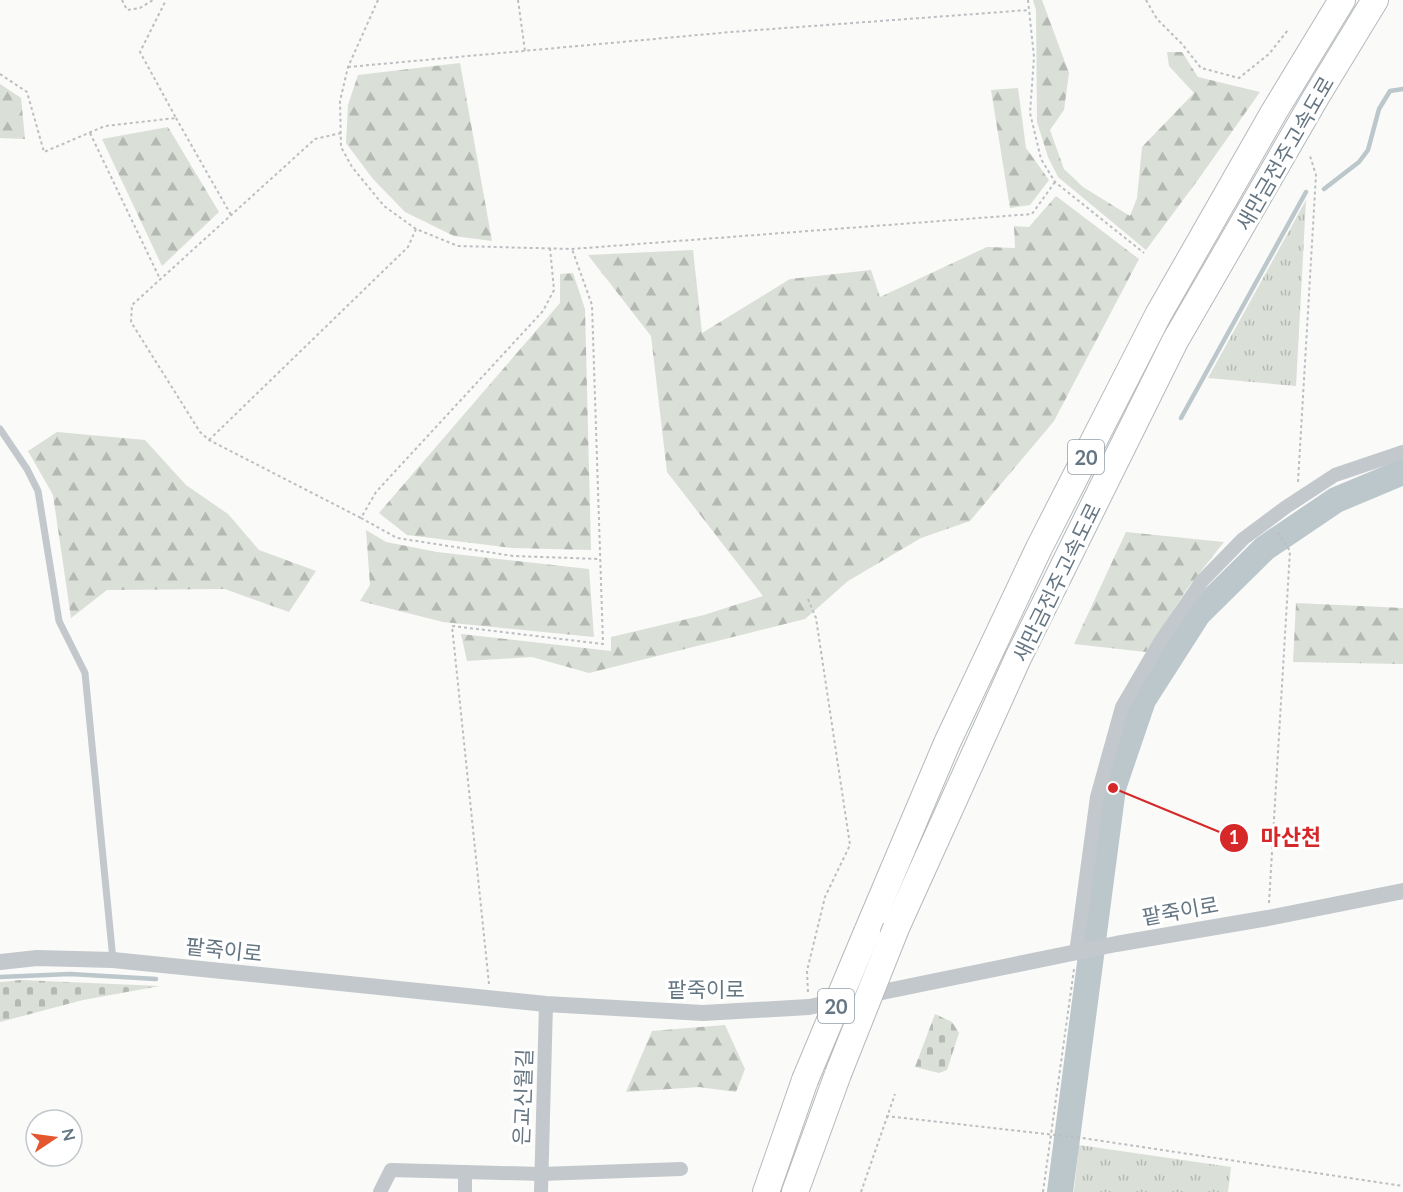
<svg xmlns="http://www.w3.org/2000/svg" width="1403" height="1192" font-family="Lato,'Noto Sans KR',sans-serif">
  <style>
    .grass { fill: url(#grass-tufts) }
    .forest { fill: url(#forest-firs) }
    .cemetery { fill: url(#cemetery-stones) }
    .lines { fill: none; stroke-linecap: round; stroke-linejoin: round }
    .stream { stroke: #bbc7cb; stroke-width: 4.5 }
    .river { stroke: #bbc7cb; stroke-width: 26 }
    .motorway-casing { stroke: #b4b9bd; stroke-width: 28 }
    .path { stroke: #bbbfc2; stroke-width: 2; stroke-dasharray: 3 3; stroke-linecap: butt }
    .service { stroke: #c3c8cc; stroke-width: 7 }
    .minor { stroke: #c3c8cc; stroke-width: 14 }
    .tertiary { stroke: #c3c8cc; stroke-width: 16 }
    .motorway { stroke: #fff; stroke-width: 26 }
    .motorway-bridge-casing { stroke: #b4b9bd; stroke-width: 28; stroke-linecap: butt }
    .motorway-bridge { stroke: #fff; stroke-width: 26 }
    .labels { text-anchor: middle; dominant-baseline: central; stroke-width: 6; stroke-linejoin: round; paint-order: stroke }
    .shield { fill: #fff; stroke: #939fa8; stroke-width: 1.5 }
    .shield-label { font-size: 20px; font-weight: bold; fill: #657683 }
    .street-label { font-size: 21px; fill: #657683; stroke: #fff }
    .leader { fill: none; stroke: #d62828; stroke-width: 2 }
    .callout-dot { fill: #d62828; stroke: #fff; stroke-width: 2 }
    .mark-label { font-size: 18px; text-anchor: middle; font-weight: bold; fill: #fff }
    .callout-label { font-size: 22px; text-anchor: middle; font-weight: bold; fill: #d62828; stroke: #fff; stroke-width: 6; stroke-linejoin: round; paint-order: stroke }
  </style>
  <defs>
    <pattern id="grass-tufts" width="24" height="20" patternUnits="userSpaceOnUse" patternTransform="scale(1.5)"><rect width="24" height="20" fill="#dadfd7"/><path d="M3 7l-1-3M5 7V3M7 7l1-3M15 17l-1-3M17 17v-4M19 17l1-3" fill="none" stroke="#b4b9b4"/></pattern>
    <pattern id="forest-firs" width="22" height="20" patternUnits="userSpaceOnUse" patternTransform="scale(1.5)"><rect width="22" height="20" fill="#dadfd7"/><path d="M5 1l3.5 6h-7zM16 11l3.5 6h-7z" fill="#b4b9b4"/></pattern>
    <pattern id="cemetery-stones" width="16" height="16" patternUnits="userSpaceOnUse" patternTransform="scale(1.5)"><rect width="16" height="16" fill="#dadfd7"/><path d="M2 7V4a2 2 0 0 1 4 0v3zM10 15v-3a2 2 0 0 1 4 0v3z" fill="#b4b9b4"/></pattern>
  </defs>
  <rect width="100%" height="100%" fill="#fafaf8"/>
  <g class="grass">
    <path d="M1306,200l-10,186 -88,-8z"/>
    <path d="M1079,1145l152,22 -3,25h-154z"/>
  </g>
  <g class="forest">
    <path d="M1033,0h9l27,73 -5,37 -14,20 14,39 19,18 47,29 7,-18 5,-51 52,-54 -25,-27 -2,-14h15l16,25 62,15 -60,85 -54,73 -88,-73 -10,-20 -11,-35 -1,-112z"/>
    <path d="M460,63l32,178 -38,-5 -49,-24 -32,-33 -27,-36 2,-38 10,-30z"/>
    <path d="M0,84l21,14 4,41 -25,-1z"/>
    <path d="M1018,88l8,60 23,32 -19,25 -20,3 -19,-118z"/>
    <path d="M168,127l51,85 -57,54 -60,-127z"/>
    <path d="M1056,196l83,63 -85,162 -84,100 -49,17 -73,43 -43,38 -216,54 -57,-16 -65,4 -6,-27 150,17v-14l93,-22 59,-19 -96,-124 -16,-136 -63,-81 105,-5 9,83 88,-54 81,-9 9,27 107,-50 28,1 -1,-22 15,1z"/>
    <path d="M573,273l12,36 6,241 -79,-2 -105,-13 -28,-22 181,-210v-29z"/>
    <path d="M57,432l88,8 41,45 42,29 31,36 57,21 -27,41 -64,-23 -118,1 -36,28 -18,-123 -25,-44z"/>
    <path d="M366,530l20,12 51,10 152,17 5,68 -151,-15 -83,-21 10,-16z"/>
    <path d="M1126,532l98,10 -37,47 -41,63 -72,-8z"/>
    <path d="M1296,603l107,5v56l-110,-2z"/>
    <path d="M725,1025l20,44 -9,23 -37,-5 -73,5 26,-61z"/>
  </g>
  <g class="cemetery">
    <path d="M21,980l139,6 -77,14 -83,22v-40z"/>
    <path d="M935,1014l17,8 7,11 -12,37 -8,3 -24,-6z"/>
  </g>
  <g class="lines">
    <g class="stream">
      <path d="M1324,189l35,-27 9,-12 11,-41 11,-18 13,-2"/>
      <path d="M1181,418l125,-226"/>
      <path d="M0,977l70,-3 86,5"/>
    </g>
    <path class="river" d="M1060,1192l53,-404 30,-88 55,-86 67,-66 71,-48 67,-28"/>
    <defs>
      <g id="motorway">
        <path d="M896,928l122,-270 157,-317 141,-244 59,-97"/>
        <path d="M867,932l80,-189 92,-195 119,-233 116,-203 68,-112"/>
        <path d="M766,1192l39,-112"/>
        <path d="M795,1192l43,-118"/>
      </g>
    </defs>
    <use href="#motorway" class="motorway-casing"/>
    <g class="path">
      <path d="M122,0l5,10 13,-2 13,-8"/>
      <path d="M378,0l-30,67 -8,34 1,46 11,20 32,39 32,23 42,17 114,3 460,-35 23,-32"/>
      <path d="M518,0l7,51"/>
      <path d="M1028,0l6,57 -4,56 11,46 14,23 89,71"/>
      <path d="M1146,0l11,19 25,25 19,24 38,10 30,-24 19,-24"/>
      <path d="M348,67l383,-35 298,-22"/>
      <path d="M0,74l27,18 17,60 61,-26 71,-8 -36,-66 26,-52"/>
      <path d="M176,118l55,97"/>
      <path d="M90,133l70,146"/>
      <path d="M341,133l-26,6 -183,166 -1,17 69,110 9,8 152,78"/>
      <path d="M550,248l4,42 -11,21 -167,181 -15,26 36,20 116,18 87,3"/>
      <path d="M209,440l199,-193 8,-18"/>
      <path d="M1298,482l18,-307 -6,-19"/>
      <path d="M808,599l8,19 34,227 -25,52 -18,74 1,22"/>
      <path d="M1269,903l21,-352 -14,-21"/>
      <path d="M489,984l-37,-358 151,18 -11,-339 -20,-56"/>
      <path d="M886,1116l196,22 321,48"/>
      <path d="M861,1192l34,-98"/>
      <path d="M1043,1192l31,-223"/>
    </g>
    <path class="service" d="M0,429l27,40 11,22 21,130 26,52 28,287"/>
    <g class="minor">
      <path d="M1076,953l21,-156 25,-90 38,-65 42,-61 41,-42 43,-32 49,-32 68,-23"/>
      <path d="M465,1172v20"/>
      <path d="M380,1192l11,-22 150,4 140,-5"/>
      <path d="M541,1192l5,-188"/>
    </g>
    <path class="tertiary" d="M0,962l37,-4 76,2 433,44 157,9 106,-6 307,-63 152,-26 135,-27"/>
    <use href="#motorway" class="motorway"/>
    <defs>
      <g id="motorway-bridge">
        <path d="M838,1074l58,-146"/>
        <path d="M805,1080l62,-148"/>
      </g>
    </defs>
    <use href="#motorway-bridge" class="motorway-bridge-casing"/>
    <use href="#motorway-bridge" class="motorway-bridge"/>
  </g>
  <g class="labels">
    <g class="shield">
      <rect x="1068" y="440" width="36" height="34" rx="4.5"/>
      <rect x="818" y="989" width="36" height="34" rx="4.5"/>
    </g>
    <g class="shield-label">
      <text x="1086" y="457">20</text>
      <text x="836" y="1006">20</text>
    </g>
    <g class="street-label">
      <text transform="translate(1284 153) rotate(-60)">새만금전주고속도로</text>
      <text transform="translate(1056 582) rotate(-64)">새만금전주고속도로</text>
      <text transform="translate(1180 910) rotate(-10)">팥죽이로</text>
      <text transform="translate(224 949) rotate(6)">팥죽이로</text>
      <text x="706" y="988">팥죽이로</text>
      <text transform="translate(522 1097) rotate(-88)">은교신월길</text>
    </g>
  </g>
  <path class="leader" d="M1113 788L1234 838"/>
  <g class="callout-dot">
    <circle cx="1113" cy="788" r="6"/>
    <circle cx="1234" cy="838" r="15"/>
  </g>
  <g class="mark-label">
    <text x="1234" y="844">1</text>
  </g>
  <g class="callout-label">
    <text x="1291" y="845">마산천</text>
  </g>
  <g transform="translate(54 1138) rotate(77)"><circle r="28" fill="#ffffff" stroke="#c1c8cd" stroke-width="1.5"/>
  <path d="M0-4.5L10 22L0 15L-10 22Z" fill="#e4572e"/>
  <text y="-9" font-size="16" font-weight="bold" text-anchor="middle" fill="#657683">N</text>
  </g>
</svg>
